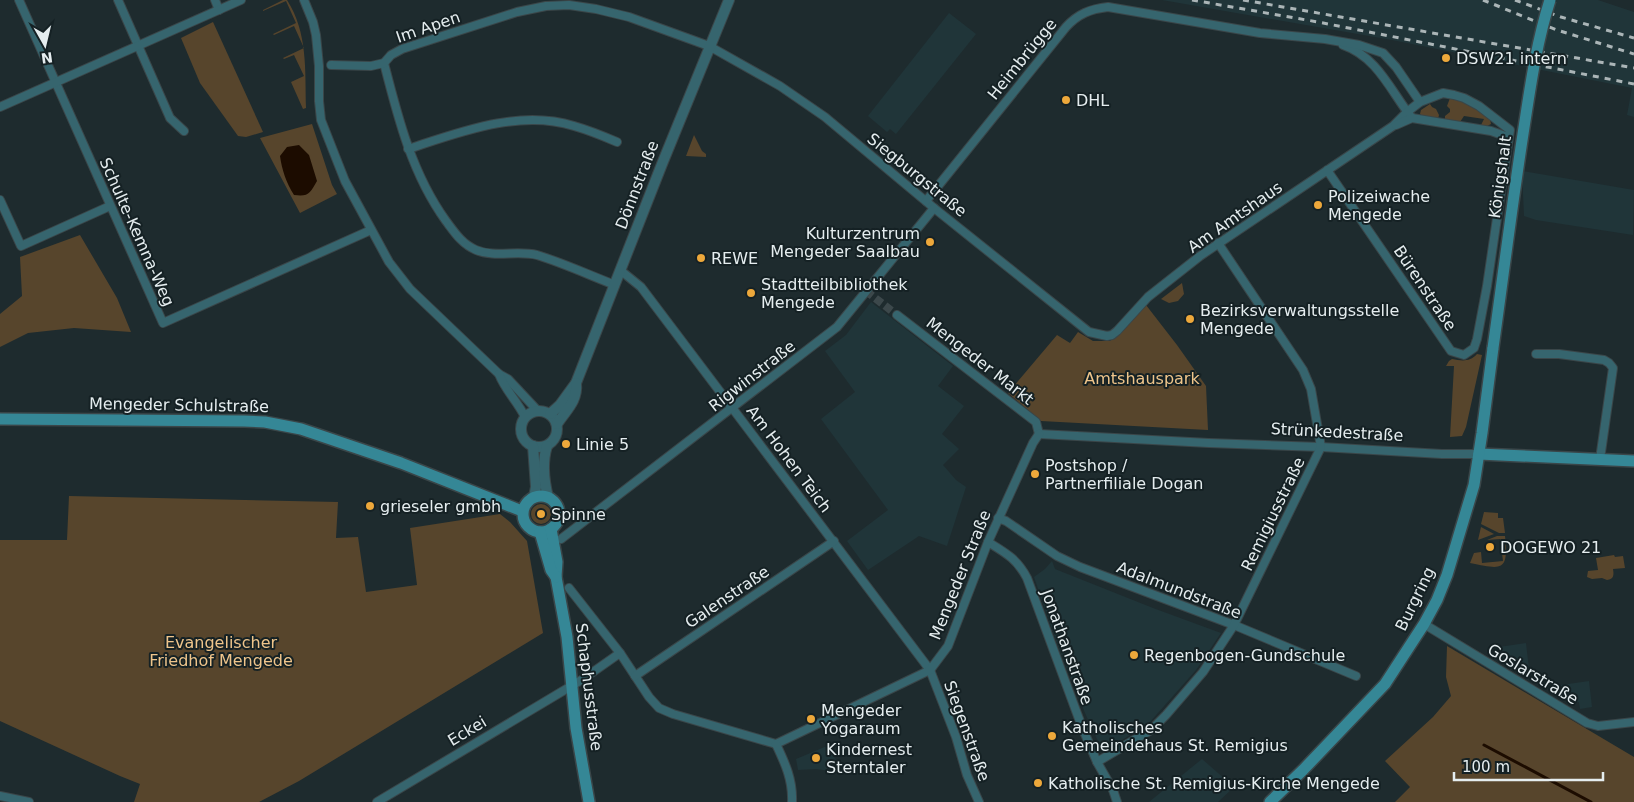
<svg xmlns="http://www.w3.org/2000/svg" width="1634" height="802" font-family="'DejaVu Sans',sans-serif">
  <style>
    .built { fill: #203539 }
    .green { fill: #57452c }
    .water { fill: #1c0c00 }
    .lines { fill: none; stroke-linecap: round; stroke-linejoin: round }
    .stream { stroke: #1c0c00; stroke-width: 3 }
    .minor-tunnel { stroke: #3c484b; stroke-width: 8; stroke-dasharray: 8 4; stroke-linecap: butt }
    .minor-casing { stroke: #3a4649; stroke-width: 10 }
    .tertiary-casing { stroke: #3a4649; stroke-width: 12 }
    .secondary-casing { stroke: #3a4649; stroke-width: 14 }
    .minor { stroke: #36656e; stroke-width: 8 }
    .tertiary { stroke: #36656e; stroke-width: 10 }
    .secondary { stroke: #358796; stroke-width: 11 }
    .rail { stroke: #abb5b7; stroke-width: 3; stroke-dasharray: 6 6; stroke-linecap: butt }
    .secondary-bridge-casing { stroke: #3a4649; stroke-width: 14; stroke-linecap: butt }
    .secondary-bridge { stroke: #358796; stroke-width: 11 }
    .poi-dot { fill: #eda83b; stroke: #152124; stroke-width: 2 }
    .labels { text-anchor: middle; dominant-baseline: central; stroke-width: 4; stroke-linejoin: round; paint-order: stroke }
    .street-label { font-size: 16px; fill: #e5edef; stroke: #152124 }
    .poi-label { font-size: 16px; fill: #e5edef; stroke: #152124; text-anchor: start }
    .park-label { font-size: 16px; fill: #efc58b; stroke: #152124 }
  </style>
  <rect width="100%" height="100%" fill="#1e2b2e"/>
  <g class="built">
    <path d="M1162,0h436l36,12v105l-7,-2 5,-27 -240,-48z"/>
    <path d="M949,13l27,21 -80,100 -6,-5 -3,3 -19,-16z"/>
    <path d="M1522,171l112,19 -1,45 -97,-15 -12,-4z"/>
    <path d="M871,302l82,64 -15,20 26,20 -22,28 17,15 -16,16 13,15 10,7 -19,59 -28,-10 -51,34 -21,-29 41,-31 -67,-91 34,-27 -30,-41 21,-16z"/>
    <path d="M1052,561l3,8 98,39 68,25 -25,37 -47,53 -46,29 -18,-39 -27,-67 -24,-69 11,-8z"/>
    <path d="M1526,643l3,26 -11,1 -1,-5 -4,4 -13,-8 -1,-14z"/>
    <path d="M1589,681l3,26 -12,2 -1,-7 -8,2 -8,-6 -2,-13z"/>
    <path d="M827,746l15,23 -12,2 -14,-2 -18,1 -2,-11z"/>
    <path d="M1202,759l32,28 -16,15h-69z"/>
  </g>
  <g class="green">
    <path d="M283,0h4c21,33 18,70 19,108l-3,1 -12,-27 13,-6 -10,-21 -10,4 -1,-1 21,-10 -10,-22 -20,9 -1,-1 23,-11 -10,-22 -23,10v-1z"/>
    <path d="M213,22l50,110 -17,5 -8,-1 -38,-53 -19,-45z"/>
    <path d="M1450,98c16,2 28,11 40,21l1,5 -4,2 -6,-1 3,-6 -20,-3 -4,6 -15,-3v-3l5,-4v-3l-3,-3z"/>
    <path d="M1430,104l2,3 4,2 3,6 -1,4 -15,-2 -3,-3 1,-4z"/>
    <path d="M312,124l20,61 5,9 -37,19 -40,-75z"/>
    <path d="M694,135l8,16 4,3v3l-20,-1z"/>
    <path d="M80,235l37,63 14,34 -57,-4 -46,5 -28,14v-33l22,-18 -2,-39z"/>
    <path d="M1182,283l2,11 -6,7 -9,2 -8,-4z"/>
    <path d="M1146,305l31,40 29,41 2,44 -167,-9 -33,-28 49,-58 13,8 8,-11 15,9h17z"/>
    <path d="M1477,354l5,1 -16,72 -4,9 -12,1 4,-71h-8l3,-5 3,-2c10,2 18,3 25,-5z"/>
    <path d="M69,496l269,6 -2,36 22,-1 8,55 51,-7 -7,-57 90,-14 10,8 17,19 16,92 -244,148 -40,21h-125l6,-18 -20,-8 -120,-55v-181h67z"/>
    <circle cx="541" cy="514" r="10"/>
    <path d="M1484,512l14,1v5h5l2,15h-6l-18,-9z"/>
    <path d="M1481,527l13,7 -16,6z"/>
    <path d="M1497,536h8c4,37 -4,33 -35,27l4,-10 7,-1 1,11 21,-2 -3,-22 -13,1z"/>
    <path d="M1614,555l1,2 8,-1 2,12 -12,1c1,6 1,10 -6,11l-5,-2 -10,1 -5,-2 1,-6 10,-1 -2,-12z"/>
    <path d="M1447,646l187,111v45h-239l15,-15 -25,-26 48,-44 18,-21 -5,-19z"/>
  </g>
  <path class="water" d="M299,145l10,10 8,26c-7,12 -8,16 -23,14 -8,-13 -12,-25 -14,-39l7,-9z"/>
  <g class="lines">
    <path class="stream" d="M1484,745l107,57"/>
    <path class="minor-tunnel" d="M866,291l31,24"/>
    <defs>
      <g id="minor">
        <path d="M19,0l144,323 208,-93"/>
        <path d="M118,0l52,118 14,13"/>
        <path d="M215,0l4,10"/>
        <path d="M304,0l9,22 3,13 3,31v35l2,19 24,61 44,81 21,27 89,85 9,5 29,31"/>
        <path d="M1343,45c35,12 48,47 69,73"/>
        <path d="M384,63c14,55 28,111 62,158 9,12 16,23 30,29 19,8 41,0 61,5 26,8 52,20 78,30"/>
        <path d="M331,65l40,1 13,-3 7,-8 11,-6 115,-37 29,-6 23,-1 27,4 33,8 80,29 71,40 45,31 109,91 155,124 18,4 5,-1 5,-4 31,-34 52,-41 193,-130 14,-14 13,-10 23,-9 11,2 10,3 15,8 31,24 -23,156 -10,53 -3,9 -10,7 -13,-4 -124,-181"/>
        <path d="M0,107l241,-107"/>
        <path d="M1396,125l16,-7 79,13 17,6"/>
        <path d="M408,149c52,-17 111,-40 166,-23 14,4 29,10 43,16"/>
        <path d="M0,200l21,46 89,-40"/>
        <path d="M926,201l140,-174c12,-13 24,-18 42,-20l152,26 65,6 34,6 24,8 13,14 24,35"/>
        <path d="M620,270l21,17 289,383 26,67 11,38 12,27"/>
        <path d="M897,315l139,107 3,12"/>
        <path d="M1536,354h23l45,6 5,3 4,5 -13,91"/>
        <path d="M499,374c6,16 19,28 26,43"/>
        <path d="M1039,434l170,9 112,4 121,7h37"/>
        <path d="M998,518l8,3 51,35 23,11 154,58 122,51"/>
        <path d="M561,539l276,-212 97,-119"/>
        <path d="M988,542c18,11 29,17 39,36l55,149 15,35 16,28 4,12"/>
        <path d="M569,588l51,65 29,44 10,11 14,6 103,30 154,-74 18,-24 40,-104 45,-99 6,-9"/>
        <path d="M1424,624l163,99 11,3 36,-4"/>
        <path d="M635,676l199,-135"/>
        <path d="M776,744c9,19 17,36 16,58"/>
        <path d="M1097,762l54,-32 15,-15 37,-43 31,-47 87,-178 -10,-58 -8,-19 -85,-127"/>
        <path d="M0,796l29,6"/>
        <path d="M377,802l206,-123 37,-26"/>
      </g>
      <g id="tertiary">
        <circle cx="539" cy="429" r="18"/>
        <path d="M550,414l10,-9 16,-22 86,-219 67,-164"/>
        <path d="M557,424c9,-14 21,-23 19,-41"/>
        <path d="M533,446l3,41 -2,10"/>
        <path d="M547,446c-5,16 -3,35 1,51"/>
      </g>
      <g id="secondary">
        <path d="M0,419l244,2 21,1 36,7 100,34 121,48"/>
        <path d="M1479,454l155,7"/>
        <circle cx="541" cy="514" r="18"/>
        <path d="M551,529l6,33 -1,15 11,60 9,91 13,74"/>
        <path d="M540,532l11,38 5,7"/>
        <path d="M1270,802l33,-32 82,-86 39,-60 13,-24 10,-25 27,-90 8,-52 11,-85"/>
      </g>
    </defs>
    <use href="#minor" class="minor-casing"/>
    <use href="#tertiary" class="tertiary-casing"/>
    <use href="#secondary" class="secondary-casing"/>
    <use href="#minor" class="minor"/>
    <use href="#tertiary" class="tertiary"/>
    <use href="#secondary" class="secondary"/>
    <g class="rail">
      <path d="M1192,0l126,22 316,62"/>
      <path d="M1243,0l391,68"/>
      <path d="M1483,0l74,30 77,24"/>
      <path d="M1515,0l46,17 73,21"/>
    </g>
    <defs>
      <path id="secondary-bridge" d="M1493,348c10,-71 19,-143 30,-214 7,-45 13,-90 27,-134"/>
    </defs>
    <use href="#secondary-bridge" class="secondary-bridge-casing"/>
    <use href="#secondary-bridge" class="secondary-bridge"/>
  </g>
  <g class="poi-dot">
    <circle cx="1446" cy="58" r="5"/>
    <circle cx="1066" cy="100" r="5"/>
    <circle cx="1318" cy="205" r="5"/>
    <circle cx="930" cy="242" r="5"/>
    <circle cx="701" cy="258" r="5"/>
    <circle cx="751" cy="293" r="5"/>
    <circle cx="1190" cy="319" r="5"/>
    <circle cx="566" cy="444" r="5"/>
    <circle cx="1035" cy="474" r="5"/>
    <circle cx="370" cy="506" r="5"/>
    <circle cx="541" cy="514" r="5"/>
    <circle cx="1490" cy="547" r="5"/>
    <circle cx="1134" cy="655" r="5"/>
    <circle cx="811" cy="719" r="5"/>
    <circle cx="1052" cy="736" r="5"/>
    <circle cx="816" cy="758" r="5"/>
    <circle cx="1038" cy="783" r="5"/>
  </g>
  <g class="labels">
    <g class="street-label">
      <text transform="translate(428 27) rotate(-19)">Im Apen</text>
      <text transform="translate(1022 59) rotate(-51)">Heimbrügge</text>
      <text transform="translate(917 175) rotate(39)">Siegburgstraße</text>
      <text transform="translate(1500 177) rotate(-82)">Königshalt</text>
      <text transform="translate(637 185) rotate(-69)">Dönnstraße</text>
      <text transform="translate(1235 217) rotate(-35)">Am Amtshaus</text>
      <text transform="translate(137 232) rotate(66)">Schulte-Kemna-Weg</text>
      <text transform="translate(1425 288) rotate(56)">Bürenstraße</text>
      <text transform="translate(980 361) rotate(38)">Mengeder Markt</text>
      <text transform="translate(752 376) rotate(-38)">Rigwinstraße</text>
      <text transform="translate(179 405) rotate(1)">Mengeder Schulstraße</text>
      <text transform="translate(1337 432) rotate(3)">Strünkedestraße</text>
      <text transform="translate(789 459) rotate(53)">Am Hohen Teich</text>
      <text transform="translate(1273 514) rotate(-64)">Remigiusstraße</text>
      <text transform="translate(960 575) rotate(-68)">Mengeder Straße</text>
      <text transform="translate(1179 590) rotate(21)">Adalmundstraße</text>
      <text transform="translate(727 597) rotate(-34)">Galenstraße</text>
      <text transform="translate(1415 599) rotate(-64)">Burgring</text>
      <text transform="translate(1067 647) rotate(70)">Jonathanstraße</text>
      <text transform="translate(1533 674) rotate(31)">Goslarstraße</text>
      <text transform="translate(589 687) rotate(83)">Schaphusstraße</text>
      <text transform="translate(467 731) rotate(-31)">Eckei</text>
      <text transform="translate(967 731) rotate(70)">Siegenstraße</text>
    </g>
    <g class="poi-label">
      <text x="1456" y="58">DSW21 intern</text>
      <text x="1076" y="100">DHL</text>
      <text x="1328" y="196">Polizeiwache<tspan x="1328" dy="18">Mengede</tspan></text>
      <text x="920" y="233" text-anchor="end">Kulturzentrum<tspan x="920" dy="18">Mengeder Saalbau</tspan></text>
      <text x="711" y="258">REWE</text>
      <text x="761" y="284">Stadtteilbibliothek<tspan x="761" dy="18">Mengede</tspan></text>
      <text x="1200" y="310">Bezirksverwaltungsstelle<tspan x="1200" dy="18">Mengede</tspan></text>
      <text x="576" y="444">Linie 5</text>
      <text x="1045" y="465">Postshop /<tspan x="1045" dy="18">Partnerfiliale Dogan</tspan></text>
      <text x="380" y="506">grieseler gmbh</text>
      <text x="551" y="514">Spinne</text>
      <text x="1500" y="547">DOGEWO 21</text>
      <text x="1144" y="655">Regenbogen-Gundschule</text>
      <text x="821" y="710">Mengeder<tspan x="821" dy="18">Yogaraum</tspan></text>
      <text x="1062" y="727">Katholisches<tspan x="1062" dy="18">Gemeindehaus St. Remigius</tspan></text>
      <text x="826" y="749">Kindernest<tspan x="826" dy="18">Sterntaler</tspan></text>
      <text x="1048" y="783">Katholische St. Remigius-Kirche Mengede</text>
    </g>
    <g class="park-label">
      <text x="1142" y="378">Amtshauspark</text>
      <text x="221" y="642">Evangelischer<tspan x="221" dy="18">Friedhof Mengede</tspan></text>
    </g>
  </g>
  <g transform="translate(45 45) rotate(172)" stroke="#152124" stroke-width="4" paint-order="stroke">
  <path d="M0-4L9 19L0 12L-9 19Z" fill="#e5edef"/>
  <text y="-8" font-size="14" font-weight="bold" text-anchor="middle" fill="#e5edef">N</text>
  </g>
  <path d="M1454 772v8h149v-8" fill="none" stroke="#e5edef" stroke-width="2.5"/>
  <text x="1462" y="772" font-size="15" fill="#e5edef" stroke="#152124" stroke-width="4" paint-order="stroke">100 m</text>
</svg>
